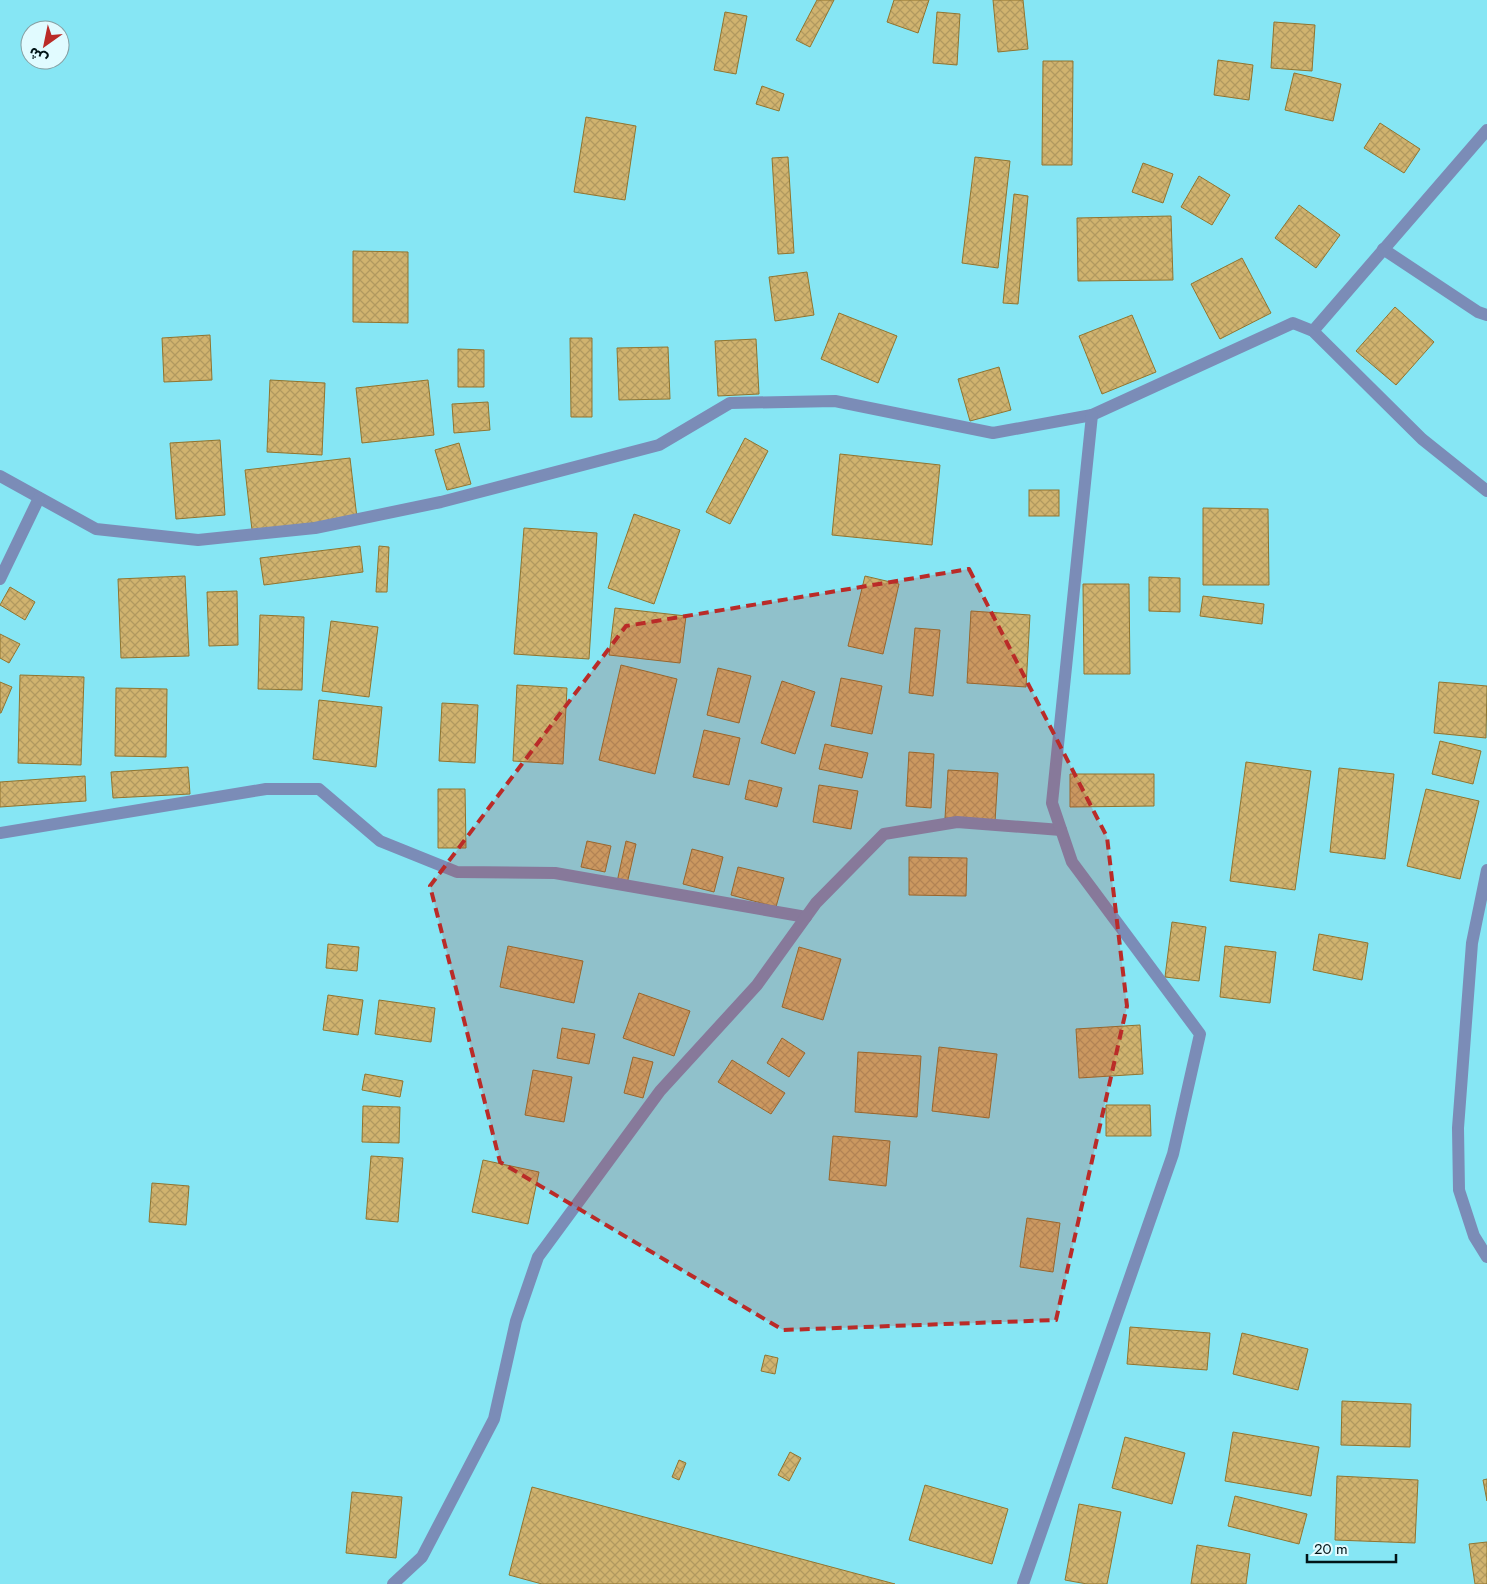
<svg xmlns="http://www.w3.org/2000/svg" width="1487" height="1584" font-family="Jost,'Noto Sans Arabic',sans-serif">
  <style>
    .building { fill: url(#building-cross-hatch); stroke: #907530 }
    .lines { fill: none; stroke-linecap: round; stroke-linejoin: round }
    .minor { stroke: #7b8cb7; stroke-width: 12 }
    .marked { fill: #ba2b28; fill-opacity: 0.2; stroke: #ba2b28; stroke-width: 4; stroke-dasharray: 10 6; stroke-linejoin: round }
  </style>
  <defs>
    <pattern id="building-cross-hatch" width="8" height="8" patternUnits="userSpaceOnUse" patternTransform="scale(1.25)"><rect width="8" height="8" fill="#d0b36f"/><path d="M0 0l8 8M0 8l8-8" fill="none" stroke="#b1995f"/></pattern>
  </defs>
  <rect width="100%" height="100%" fill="#86e6f4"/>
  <g class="building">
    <path d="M817,0h17l-24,47 -14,-7z"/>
    <path d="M894,0h35l-11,33 -31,-11z"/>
    <path d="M993,0h30l5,49 -30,3z"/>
    <path d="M725,12l22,4 -11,58 -22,-4z"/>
    <path d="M937,12l23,2 -3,51 -24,-2z"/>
    <path d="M1274,22l41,3 -3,46 -41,-3z"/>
    <path d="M1218,60l35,5 -4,35 -35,-5z"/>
    <path d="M1043,61h30l-1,104h-30z"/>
    <path d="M1294,73l47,11 -8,37 -48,-11z"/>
    <path d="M762,86l22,8 -5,17 -23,-7z"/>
    <path d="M586,117l50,9 -11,74 -51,-8z"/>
    <path d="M1380,123l40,26 -16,24 -40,-25z"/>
    <path d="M788,157l6,96 -16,1 -6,-96z"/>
    <path d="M975,157l35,4 -12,107 -36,-5z"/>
    <path d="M1143,163l30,11 -10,29 -31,-11z"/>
    <path d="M1199,176l31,19 -18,30 -31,-18z"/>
    <path d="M1014,194l14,2 -10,108 -15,-1z"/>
    <path d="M1299,205l41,30 -24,33 -41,-30z"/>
    <path d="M1171,216l2,64 -95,1 -1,-63z"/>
    <path d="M353,251l55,1v71l-55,-1z"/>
    <path d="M1242,258l29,55 -51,26 -29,-55z"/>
    <path d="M807,272l7,43 -39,6 -6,-44z"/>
    <path d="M1395,307l39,35 -38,43 -40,-34z"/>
    <path d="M839,313l58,23 -19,47 -57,-24z"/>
    <path d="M1132,315l24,57 -54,22 -23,-58z"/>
    <path d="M210,335l2,45 -48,2 -2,-44z"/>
    <path d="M570,338h22v79h-21z"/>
    <path d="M756,339l3,55 -41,2 -3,-55z"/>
    <path d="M668,347l2,52 -51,1 -2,-52z"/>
    <path d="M458,349l26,1v37h-26z"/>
    <path d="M999,367l12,43 -41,11 -12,-42z"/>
    <path d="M270,380l55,3 -3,72 -55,-3z"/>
    <path d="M428,380l6,55 -72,8 -6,-55z"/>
    <path d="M488,402l2,28 -36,3 -2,-29z"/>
    <path d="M745,438l23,13 -38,73 -24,-12z"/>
    <path d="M220,440l5,75 -49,4 -6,-76z"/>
    <path d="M459,443l12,41 -24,6 -12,-40z"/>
    <path d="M840,454l100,11 -8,80 -100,-10z"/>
    <path d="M350,458l7,60 -105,12 -7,-60z"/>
    <rect x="1029" y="490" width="30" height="26"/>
    <path d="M1203,508l65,1 1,76h-66z"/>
    <path d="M634,514l46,16 -26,74 -46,-16z"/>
    <path d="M524,528l73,5 -8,126 -75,-5z"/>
    <path d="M360,546l3,26 -99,13 -4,-27z"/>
    <path d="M379,546l10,1 -2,45h-11z"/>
    <path d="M185,576l4,80 -68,2 -3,-79z"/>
    <path d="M865,576l34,8 -16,70 -35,-8z"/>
    <path d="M1149,577l31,1v34l-31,-1z"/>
    <path d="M1083,584h46l1,90h-46z"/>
    <path d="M10,587l25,15 -10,18 -25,-15z"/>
    <path d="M237,591l1,54 -29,1 -2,-54z"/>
    <path d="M1203,596l61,8 -2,20 -62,-8z"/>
    <path d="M615,608l71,8 -6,47 -71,-8z"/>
    <path d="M971,611l59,4 -4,72 -59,-4z"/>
    <path d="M260,615l44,2 -2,73 -44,-1z"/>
    <path d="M331,621l47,6 -9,70 -47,-6z"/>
    <path d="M915,628l25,2 -7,66 -24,-3z"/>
    <path d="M0,634l20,10 -11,19 -9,-5z"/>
    <path d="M621,665l56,14 -22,95 -56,-14z"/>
    <path d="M718,668l33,8 -12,47 -32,-8z"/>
    <path d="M20,675l64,2 -3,88 -63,-2z"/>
    <path d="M841,678l41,8 -10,48 -41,-8z"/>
    <path d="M782,681l33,11 -20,62 -34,-11z"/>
    <path d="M0,682l12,5 -11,26h-1z"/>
    <path d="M1439,682l48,4 -1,52 -52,-5z"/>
    <path d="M517,685l50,3 -4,76 -50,-3z"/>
    <path d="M116,688l51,1 -1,68 -51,-1z"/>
    <path d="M319,700l63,7 -6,60 -63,-8z"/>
    <path d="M442,703l36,2 -3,58 -36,-2z"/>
    <path d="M704,730l36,8 -11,47 -36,-8z"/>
    <path d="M1440,741l41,10 -8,33 -41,-10z"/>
    <path d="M825,744l43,9 -6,25 -43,-9z"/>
    <path d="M909,752l25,2 -3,54 -25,-2z"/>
    <path d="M1246,762l65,9 -16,119 -65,-9z"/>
    <path d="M188,767l2,27 -77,4 -2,-26z"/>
    <path d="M1339,768l55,6 -9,85 -55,-7z"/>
    <path d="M948,770l50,3 -3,49 -50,-4z"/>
    <path d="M1070,774h84v32l-84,1z"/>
    <path d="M85,776l1,25 -86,6v-25z"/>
    <path d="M749,780l33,8 -5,19 -32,-8z"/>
    <path d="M819,785l39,6 -7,38 -38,-7z"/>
    <path d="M438,789h27l1,59h-28z"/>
    <path d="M1426,789l53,12 -19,78 -53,-13z"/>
    <path d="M587,841l24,5 -6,26 -24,-5z"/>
    <path d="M626,841l10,3 -9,40 -10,-2z"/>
    <path d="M692,849l31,8 -9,35 -31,-8z"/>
    <path d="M909,857l58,1 -1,38 -57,-1z"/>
    <path d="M738,867l46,11 -8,29 -45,-12z"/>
    <path d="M1172,922l34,5 -7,54 -34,-4z"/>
    <path d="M1319,934l49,9 -6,37 -49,-10z"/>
    <path d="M328,944l31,3 -2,24 -31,-3z"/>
    <path d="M508,946l75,15 -9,42 -74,-16z"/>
    <path d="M1225,946l51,6 -6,51 -50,-6z"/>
    <path d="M799,947l42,12 -18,61 -41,-13z"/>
    <path d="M639,993l51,18 -16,45 -51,-18z"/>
    <path d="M328,995l35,5 -5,35 -35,-5z"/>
    <path d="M379,1000l56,8 -4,34 -56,-8z"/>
    <path d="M1140,1025l3,49 -64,4 -3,-49z"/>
    <path d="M562,1028l33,6 -6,30 -32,-6z"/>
    <path d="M782,1038l23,15 -16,24 -22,-14z"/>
    <path d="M939,1047l58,7 -8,64 -57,-7z"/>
    <path d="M858,1052l63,4 -4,61 -62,-5z"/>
    <path d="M633,1057l20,5 -10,36 -19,-5z"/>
    <path d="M732,1060l53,33 -14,21 -53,-32z"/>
    <path d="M533,1070l39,7 -8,45 -39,-7z"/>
    <path d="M365,1074l38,7 -3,16 -38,-7z"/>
    <path d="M1106,1105h44l1,31h-45z"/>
    <path d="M363,1106l37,1 -1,36 -37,-1z"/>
    <path d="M833,1136l57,5 -4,45 -57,-6z"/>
    <path d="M371,1156l32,2 -5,64 -32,-3z"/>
    <path d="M483,1160l56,12 -11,52 -56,-12z"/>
    <path d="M152,1183l37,3 -3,39 -37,-3z"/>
    <path d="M1027,1218l33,5 -7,49 -33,-5z"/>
    <path d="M1130,1327l80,6 -3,37 -80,-6z"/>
    <path d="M1242,1333l66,16 -10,41 -65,-16z"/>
    <path d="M765,1355l13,3 -3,16 -14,-3z"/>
    <path d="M1342,1401l69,3 -1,43 -69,-2z"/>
    <path d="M1233,1432l86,15 -8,49 -86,-15z"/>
    <path d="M1125,1437l60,16 -13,51 -60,-16z"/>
    <path d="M790,1452l11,6 -12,23 -11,-6z"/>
    <path d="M679,1460l7,3 -7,17 -7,-3z"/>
    <path d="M1337,1476l81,4 -3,63 -80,-3z"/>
    <path d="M1487,1479v22l-4,-21z"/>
    <path d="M925,1485l83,24 -16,55 -83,-24z"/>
    <path d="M532,1487l363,97h-353l-33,-9z"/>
    <path d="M352,1492l50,5 -6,61 -50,-5z"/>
    <path d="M1235,1496l72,18 -8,30 -71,-18z"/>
    <path d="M1079,1504l42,8 -14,72h-20l-22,-4z"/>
    <path d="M1487,1542v42h-12l-6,-40z"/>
    <path d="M1197,1545l53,9 -4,30h-55z"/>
  </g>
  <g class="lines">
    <g class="minor">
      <path d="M1383,249l95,63 9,3"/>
      <path d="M1313,331l174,-201"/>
      <path d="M0,476l96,53 102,11 117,-12 126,-26 218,-57 71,-42 105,-2 158,32 99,-18 201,-92 20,8 109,108 65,52"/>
      <path d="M0,579l39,-81"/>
      <path d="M0,833l266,-44h53l61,52 77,31 98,1 251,44"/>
      <path d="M1487,870l-15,73 -14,185 1,62 15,46 13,21"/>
      <path d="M393,1584l29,-27 72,-138 22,-98 22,-64 122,-166 97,-106 59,-82 68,-69 73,-12 104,8"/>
      <path d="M1023,1584l150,-430 27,-120 -128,-172 -20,-59 40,-388"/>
    </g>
  </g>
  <path class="marked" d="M969,569l138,268 20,169 -71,314 -273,10 -283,-168 -70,-276 196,-260z"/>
  <g transform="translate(45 45) rotate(213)"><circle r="24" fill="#e1fbff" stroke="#879fa2"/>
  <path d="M0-4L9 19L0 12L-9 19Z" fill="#ba2b28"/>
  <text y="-8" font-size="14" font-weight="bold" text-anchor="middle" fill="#011417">ش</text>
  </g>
  <path d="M1307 1554v8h89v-8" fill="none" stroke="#011417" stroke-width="2.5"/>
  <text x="1314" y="1554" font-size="15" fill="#011417" stroke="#e1fbff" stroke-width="4" paint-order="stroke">20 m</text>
</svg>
